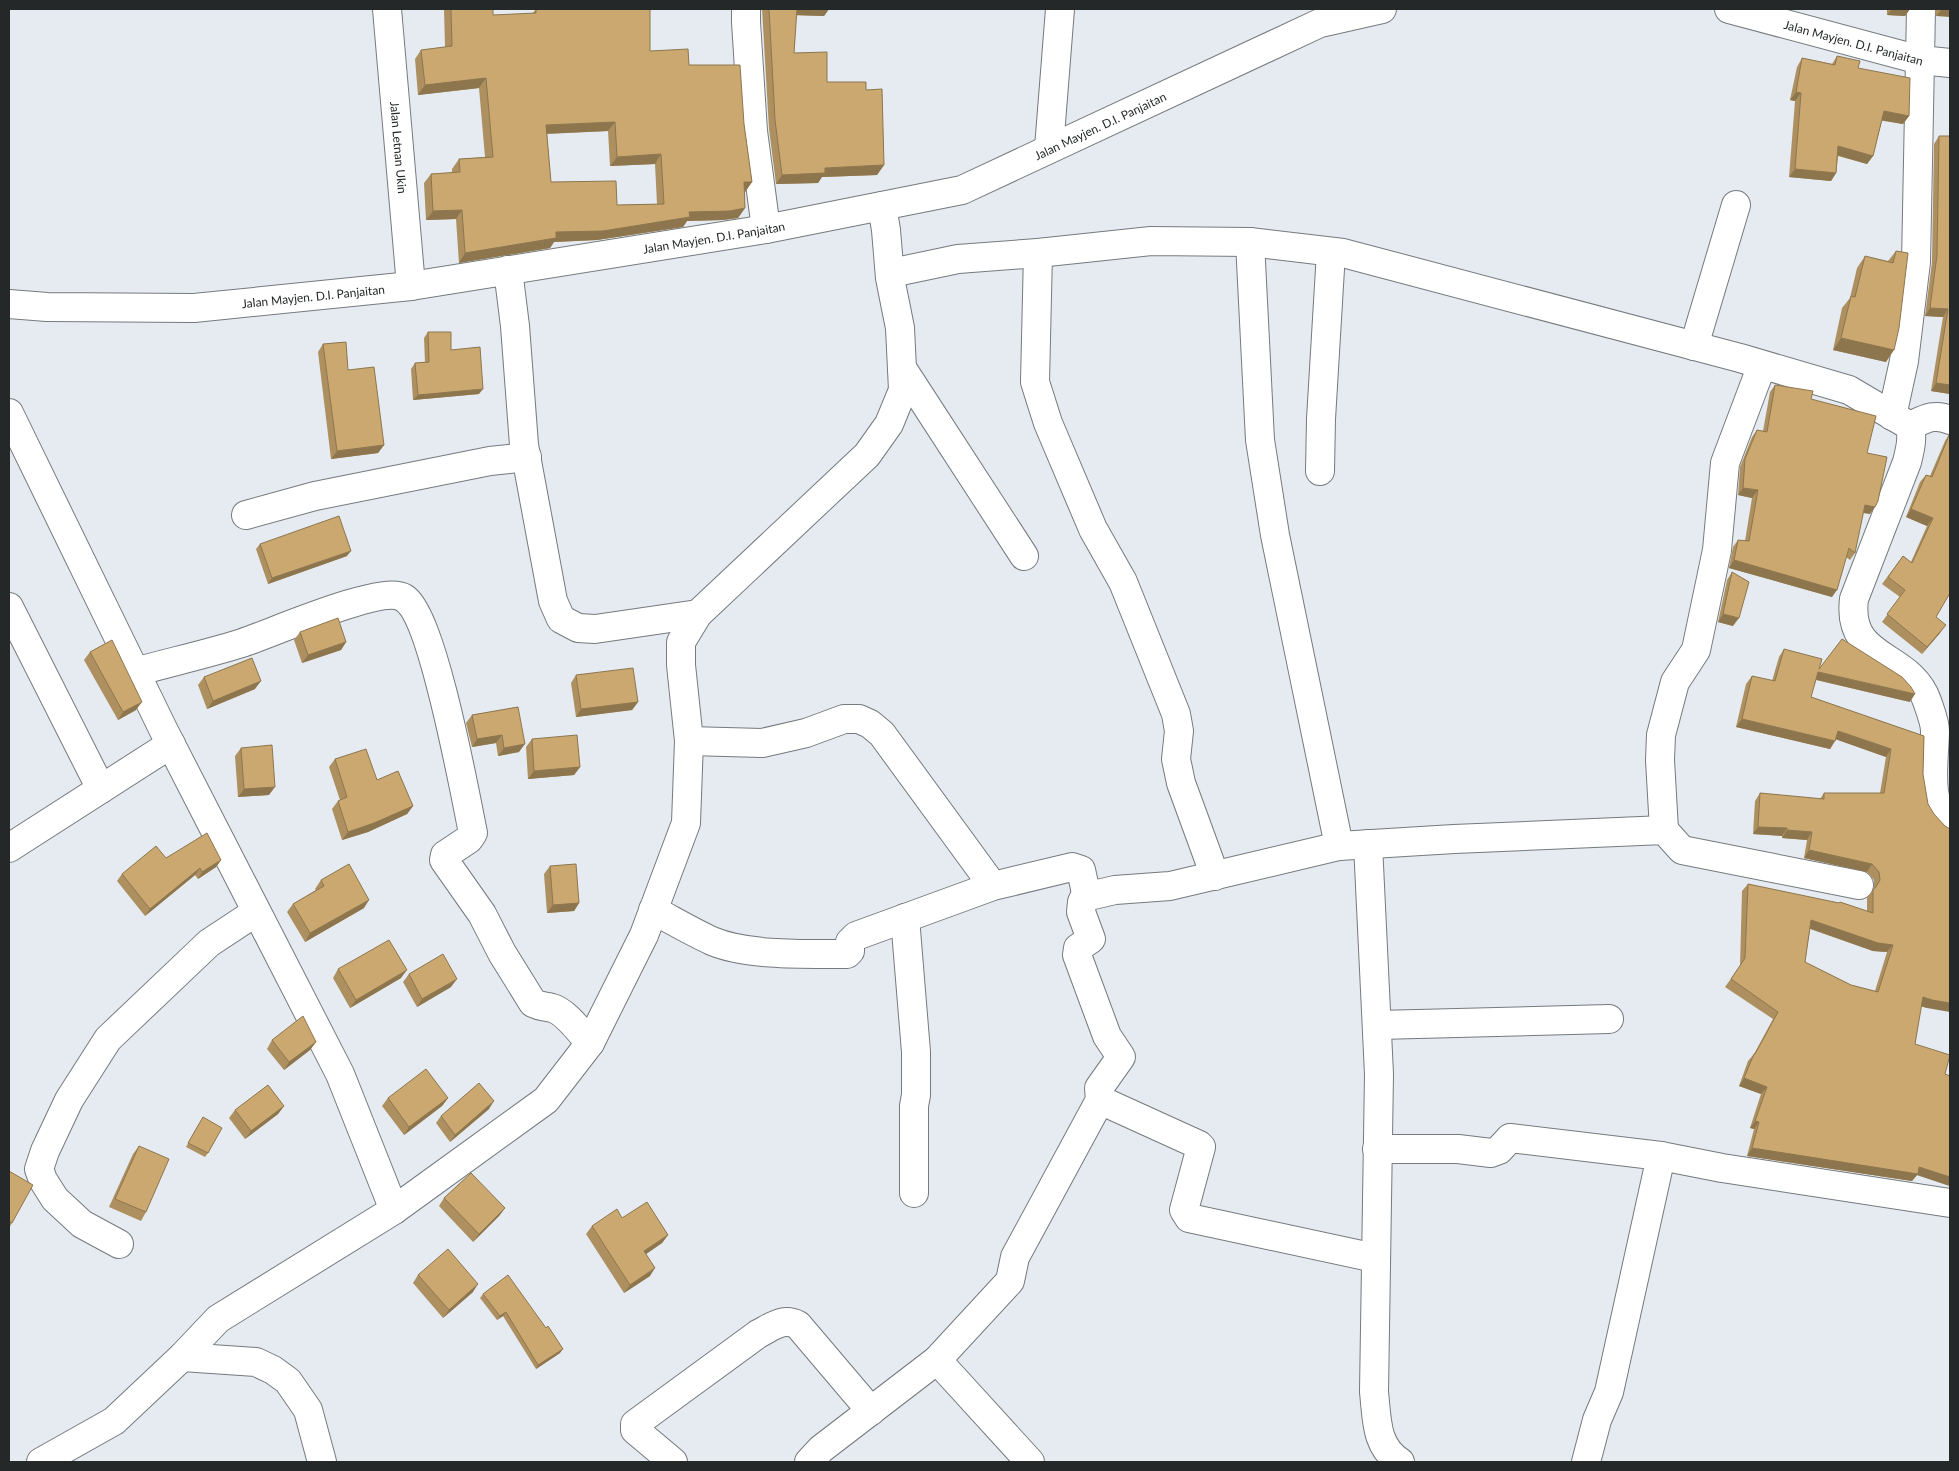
<svg xmlns="http://www.w3.org/2000/svg" width="1959" height="1471" font-family="Lato,sans-serif">
  <style>
    .lines { fill: none; stroke-linecap: round; stroke-linejoin: round }
    .minor-casing { stroke: #747a7e; stroke-width: 30 }
    .minor { stroke: #fff; stroke-width: 28 }
    .wall { fill: #ae9060; fill-rule: evenodd }
    .shaded-wall { fill: #8d764e }
    .building { fill: #caa870; stroke: #8d764e; fill-rule: evenodd }
    .labels { text-anchor: middle; dominant-baseline: central; stroke-width: 4.5; stroke-linejoin: round; paint-order: stroke }
    .street-label { font-size: 12px; fill: #252829; stroke: #e5ebf0 }
  </style>
  <rect width="100%" height="100%" fill="#e5ebf0"/>
  <g class="lines">
    <defs>
      <g id="minor">
        <path id="s1" d="M387,9l24,277"/>
        <path d="M746,9v13l7,109 13,98"/>
        <path id="s2" d="M1729,9l191,51 30,3"/>
        <path d="M1049,148l11,-139"/>
        <path d="M1250,242l10,198 15,95 64,311"/>
        <path d="M1038,253l-3,129 13,41 45,106 30,53 53,132 3,17 -3,28 5,24 34,93"/>
        <path d="M508,270l7,56 9,119 29,156 8,18 17,9 17,1 103,-15"/>
        <path d="M891,273l67,-14 80,-6 113,-12 99,1 93,11 397,105 109,32 61,36c3,12 0,24 -3,36l-53,137c-8,63 56,53 73,102 3,9 8,21 8,30 0,26 -10,75 15,91"/>
        <path id="s3" d="M9,304l38,3 147,1 217,-22 355,-57 196,-39 358,-167 62,-14"/>
        <path d="M1694,346l42,-141"/>
        <path d="M902,368l122,188"/>
        <path d="M9,413l155,318 176,343 54,136"/>
        <path d="M1892,416l12,-55 12,-99 5,-253"/>
        <path d="M1910,426c15,-7 24,-13 40,-6"/>
        <path d="M1320,471l1,-52 10,-167"/>
        <path d="M246,515l69,-19 175,-35 37,-4"/>
        <path d="M9,607l92,182"/>
        <path d="M135,672c36,-10 72,-18 107,-29 28,-9 140,-59 162,-45 29,18 61,196 69,235l-4,6 -24,16 -1,5 38,54 20,39 31,50c8,4 12,3 19,5 13,3 29,25 38,35"/>
        <path d="M689,741l73,2 44,-10 38,-14h15l11,5 12,10 111,152"/>
        <path d="M1664,830l-4,-70 1,-25 14,-53 21,-32 21,-100 8,-87 37,-98"/>
        <path d="M1368,844l11,230 -5,318c3,26 1,54 26,70"/>
        <path d="M9,848l162,-104"/>
        <path d="M653,910c19,10 39,22 59,31 35,15 95,13 135,13l3,-3v-9l6,-6 137,-50 79,-19 9,3 5,23 3,3 26,-6 55,-4 169,-40 115,-7 210,-9 18,20 177,35"/>
        <path d="M905,918l11,134v43l-2,11v87"/>
        <path d="M1378,1025l231,-6"/>
        <path d="M1100,1100l99,45 2,2 -17,63 5,8 186,40"/>
        <path d="M1377,1149h81l33,4 8,-3 11,-12 151,18 61,12 228,35"/>
        <path d="M119,1244l-37,-20 -27,-25 -12,-19 -4,-11 6,-18 24,-51 39,-61 101,-96 47,-31"/>
        <path d="M182,1357l74,5 17,8 15,11 20,29 14,52"/>
        <path d="M937,1360l93,102"/>
        <path d="M41,1462l73,-41 68,-64 36,-38 176,-109 152,-110 44,-57 54,-108 42,-112 3,-82 -8,-76v-23l17,-28 169,-159 22,-31 14,-34 -3,-62 -10,-50 -4,-48 -4,-24"/>
        <path d="M673,1462l-38,-32v-6l123,-90c14,-7 25,-17 40,-9l73,86"/>
        <path d="M809,1462l12,-13 116,-89 73,-79 5,-24 85,-157 -1,-12 22,-31 -14,-21 -30,-81 1,-7 13,-9 -10,-27 1,-10 2,-4 5,-2"/>
        <path d="M1586,1462l11,-42 12,-28 52,-236"/>
      </g>
    </defs>
    <use href="#minor" class="minor-casing"/>
    <use href="#minor" class="minor"/>
  </g>
  <g class="wall">
    <path d="M444,9h49v6l39,-1 4,-5 153,56 55,59 8,58 -7,10h-1l1,16 -7,10 -15,2 -36,1 -4,6 -86,13 -43,2 -4,6 -91,15 -3,-44 -30,1 -2,-37 7,-9 21,-1v-4l7,-10 26,-2 -6,-69 -61,7 -3,-36 6,-9 24,-3zM608,131l2,35 45,-2 2,40 -40,1 -66,-23 -4,-48z"/>
    <path d="M762,9h67l-5,7 -28,-1 -2,38 33,29 39,8 18,75 -7,10 -55,2 -4,6 -42,1 -7,-55z"/>
    <path d="M1887,9h23l-5,7 -18,-1z"/>
    <path d="M1935,9h15l-14,7z"/>
    <path d="M1837,56l21,12 51,48 -6,8 -21,-4 -9,36 -6,8 -29,-8 -2,17 -5,8 -42,-4 6,-76 -5,-1 7,-33 5,-9 30,6z"/>
    <path d="M1939,136h11v258l-19,-3 12,-74 -18,-1 7,-54 2,-118z"/>
    <path d="M1896,251l-10,111 -53,-12 9,-42 8,-10 7,-30 8,-12 23,5z"/>
    <path d="M428,332l23,18 28,44 -66,6 -2,-31 4,-6h10l-1,-25z"/>
    <path d="M323,344l25,26 36,75 -6,8 -47,6 -13,-107z"/>
    <path d="M1775,385l36,14 56,54 3,61 -7,-1 -8,40 -5,7 -4,-3 -14,40 -103,-29 4,-21 5,-7 7,1 7,-43 -14,-3 2,-28 12,-30 5,-7 6,1 7,-39z"/>
    <path d="M1950,433l-14,184 4,16 -18,21 -40,-32 18,-25 -18,-13 21,-28 8,6 16,-36 -21,-9 14,-35 6,-7 4,1 15,-35z"/>
    <path d="M260,544l87,12 -79,28 -12,-35z"/>
    <path d="M1732,572l1,54 -15,-4 9,-42z"/>
    <path d="M300,632l46,10 -5,8 -39,13 -8,-23z"/>
    <path d="M1784,649l35,20 91,33 -94,-22 -5,17 113,39 -1,38 4,234 -6,-2 -6,38 30,30 5,2v110l-33,-11 -5,6 -165,-25 7,-27 -4,-1 11,-34 -22,-8 9,-25 6,-7 19,-35 -48,-32 15,-21 2,-75 6,-7 119,27v-13l7,-10v-8l-7,-8 -63,-14 3,-18 -25,-2v-2l-29,-2 2,-33 5,-8 60,6 4,-6h56l6,-36 -50,-18 -6,10 -94,-22 10,-43 6,-8 20,5 7,-24zM1810,929l63,22 14,1 -12,39 -24,-6 -46,-23z"/>
    <path d="M90,652l46,58 -18,10 -34,-60z"/>
    <path d="M576,675l62,27 -6,8 -56,7 -5,-34z"/>
    <path d="M204,677l51,12 -48,20 -9,-24z"/>
    <path d="M518,707l1,45 -21,4 -2,-13 -24,4 -6,-24 6,-8z"/>
    <path d="M532,739l48,28 -6,8 -46,4 -2,-32z"/>
    <path d="M241,748l28,47 -31,2 -3,-41z"/>
    <path d="M335,759l42,21 36,26 -6,8 -39,18 -26,8 -10,-31 6,-8 2,-1 -11,-33z"/>
    <path d="M1950,763v26l-1,-9v-15z"/>
    <path d="M166,858l55,2 -5,7 -18,12 -3,-4 -50,41 -28,-35 5,-7z"/>
    <path d="M550,866l29,37 -5,8 -27,2 -3,-39z"/>
    <path d="M321,880l43,28 -59,34 -18,-30 6,-8 23,-14 -1,-1z"/>
    <path d="M338,969l63,9 -51,30 -17,-30z"/>
    <path d="M409,974l42,13 -34,20 -14,-25z"/>
    <path d="M272,1040l44,2 -6,8 -26,20 -17,-21z"/>
    <path d="M388,1098h60l-6,8 -38,29 -22,-29z"/>
    <path d="M284,1106l-6,8 -33,25 -16,-21 6,-8z"/>
    <path d="M489,1109l-39,33 -14,-19 5,-7z"/>
    <path d="M203,1117l5,36 -3,4 -19,-10z"/>
    <path d="M139,1146l7,66 -5,9 -32,-14 24,-53z"/>
    <path d="M9,1172l3,51 -3,5z"/>
    <path d="M444,1198l61,10 -6,8 -26,26 -34,-36z"/>
    <path d="M622,1218l46,17 -6,8 -16,11 4,22 -26,17 -38,-59 6,-8z"/>
    <path d="M418,1275l55,17 -30,26 -30,-35z"/>
    <path d="M483,1294l77,59 -24,16 -33,-53 -6,4 -17,-22z"/>
  </g>
  <g class="shaded-wall">
    <path d="M795,9h34l-5,7 -34,-1z"/>
    <path d="M1892,9h18l-5,7 -18,-1z"/>
    <path d="M1942,9h8v8l-14,-1z"/>
    <path d="M486,78l-7,10 -61,7 7,-10z"/>
    <path d="M1796,92l5,1 -6,8 -5,-1z"/>
    <path d="M1884,111l25,5 -6,8 -25,-4z"/>
    <path d="M615,122l-7,9 -69,3 7,-9z"/>
    <path d="M1838,146l35,10 -6,8 -34,-10z"/>
    <path d="M661,154l-6,10 -45,2 7,-9z"/>
    <path d="M884,165l-7,10 -55,2 -4,6 -42,1 6,-9 43,-7z"/>
    <path d="M1795,169l41,4 -5,8 -42,-4z"/>
    <path d="M744,182h8l-7,10h-8z"/>
    <path d="M745,208l-7,10 -15,2 -36,1 -4,6 -86,13 -43,2 -4,6 -91,15 6,-10 91,-21 133,-20z"/>
    <path d="M462,210l-6,9 -30,1 7,-9z"/>
    <path d="M1930,308l18,1 -5,8 -18,-1z"/>
    <path d="M1841,338l53,12 -8,12 -53,-12z"/>
    <path d="M1936,383l14,2v9l-19,-3z"/>
    <path d="M483,389l-4,5 -66,6 5,-5z"/>
    <path d="M384,445l-6,8 -47,6 6,-8z"/>
    <path d="M1743,488l15,2 -6,8 -14,-3z"/>
    <path d="M1865,505l10,2 -5,7 -10,-2z"/>
    <path d="M1911,509l22,9 -6,8 -21,-9z"/>
    <path d="M351,551l-4,5 -79,28 4,-6z"/>
    <path d="M1734,560l103,30 -5,7 -103,-29z"/>
    <path d="M1723,614l16,4 -6,8 -15,-4z"/>
    <path d="M1946,625l-6,8 -18,21 5,-7z"/>
    <path d="M346,642l-5,8 -39,13 6,-8z"/>
    <path d="M1818,672l97,22 -5,8 -97,-23z"/>
    <path d="M261,681l-6,8 -48,20 6,-8z"/>
    <path d="M142,702l-6,8 -18,10 5,-8z"/>
    <path d="M638,702l-6,8 -56,7 5,-8z"/>
    <path d="M1742,719l93,22 -5,8 -94,-22z"/>
    <path d="M1838,731l53,18 -5,8 -54,-19z"/>
    <path d="M502,735l-6,8 -24,4 5,-8z"/>
    <path d="M525,744l-6,8 -21,4 6,-8z"/>
    <path d="M580,767l-6,8 -46,4 6,-8z"/>
    <path d="M275,787l-6,8 -31,2 6,-8z"/>
    <path d="M413,806l-6,8 -39,18 -26,8 6,-8z"/>
    <path d="M1758,827l29,1 -5,8 -29,-2z"/>
    <path d="M1787,830l25,2 -5,8 -25,-2z"/>
    <path d="M1809,850l63,14 -5,8 -63,-14z"/>
    <path d="M221,860l-5,7 -18,12 4,-7z"/>
    <path d="M200,868l-5,7 -50,41 5,-7z"/>
    <path d="M369,900l-5,8 -59,34 5,-9z"/>
    <path d="M579,903l-5,8 -27,2 6,-8z"/>
    <path d="M1811,920l82,25 -6,7 -14,-1 -67,-24z"/>
    <path d="M407,970l-6,8 -51,30 6,-8z"/>
    <path d="M457,979l-6,8 -34,20 5,-8z"/>
    <path d="M1923,997l27,6v9l-23,-4 -10,-3z"/>
    <path d="M316,1042l-6,8 -26,20 5,-8z"/>
    <path d="M1744,1078l23,9 -6,7 -22,-8z"/>
    <path d="M448,1098l-6,8 -38,29 5,-8z"/>
    <path d="M494,1101l-5,8 -39,33 5,-7z"/>
    <path d="M284,1106l-6,8 -33,25 6,-8z"/>
    <path d="M1755,1121l4,1 -5,7 -4,-1z"/>
    <path d="M1752,1148l167,19 31,10v9l-33,-11 -5,6 -165,-25z"/>
    <path d="M505,1208l-6,8 -26,26 6,-8z"/>
    <path d="M668,1235l-6,8 -23,16 5,-8z"/>
    <path d="M655,1268l-5,8 -26,17 6,-8z"/>
    <path d="M478,1284l-5,8 -30,26 6,-8z"/>
    <path d="M506,1312l-3,4 -6,4 3,-4z"/>
    <path d="M563,1349l-3,4 -24,16 2,-4z"/>
  </g>
  <g class="building">
    <path d="M451,9h42v6l43,-2v-4h114v42l38,-2 1,16h51l4,59 8,58h-8l1,26 -15,3 -41,1 1,5 -87,14 -47,1v6l-91,15 -3,-43 -29,1 -2,-37 29,-2 -1,-13 34,-2 -7,-79 -61,7 -4,-35 31,-4zM615,122l2,35 44,-3 3,50 -47,1 -1,-24 -65,1 -5,-57z"/>
    <path d="M769,9h28l-3,44 33,-1v30h39v8l16,-1 2,76 -59,3v5l-43,2 -7,-55z"/>
    <path d="M1837,56l23,5 -2,7 52,10 -1,38 -25,-5 -11,45 -35,-10 -2,27 -41,-4 6,-76 -5,-1 6,-34 33,7z"/>
    <path d="M1939,136h11v249l-14,-2 12,-74 -18,-1 7,-53z"/>
    <path d="M1896,251l12,2 -9,75 -5,22 -53,-12 10,-42 4,1 10,-41 28,7z"/>
    <path d="M428,332h23v18l29,-3 3,42 -65,6 -3,-32 14,-1z"/>
    <path d="M346,342l2,28 26,-3 10,78 -47,6 -14,-107z"/>
    <path d="M1775,385l38,6 -2,8 65,17 -9,37 20,4 -9,44 -3,6 -10,-2 -10,48 -6,-5 -12,42 -103,-30 4,-20 11,1 9,-51 -15,-2 2,-29 12,-29 10,2z"/>
    <path d="M1950,433v160l-14,24 10,8 -19,22 -40,-33 18,-24 -17,-13 15,-21 9,7 21,-45 -22,-9 15,-34 6,2z"/>
    <path d="M339,516l12,35 -79,27 -12,-34z"/>
    <path d="M1732,572l17,10 -10,36 -16,-4z"/>
    <path d="M338,618l8,24 -38,13 -8,-23z"/>
    <path d="M1842,639l60,38 9,10 4,7 -97,-22 -7,25 113,39 -1,38 5,30 6,10 11,12 5,3v174l-18,-3 -9,-3 -8,47 35,11 -5,19 5,2v101l-31,-10 -1,7 -166,-26 7,-26 -4,-1 12,-34 -23,-9 10,-24h1l23,-42 -47,-33 14,-21 3,-74 91,19 1,-1 33,11v-23l3,-3 4,-7 -1,-8 -7,-8 -63,-14 3,-18 -25,-2v-2l-29,-1 2,-34 64,6v-6h60l7,-44 -53,-18 -3,10 -93,-22 10,-43 23,5 9,-32 38,10 -3,10zM1811,920l67,23 15,2 -15,47 -27,-7 -46,-23z"/>
    <path d="M112,640l30,62 -19,10 -33,-60z"/>
    <path d="M252,658l9,23 -48,20 -9,-24z"/>
    <path d="M633,668l5,34 -57,7 -5,-34z"/>
    <path d="M518,707l7,37 -21,4 -2,-13 -25,4 -5,-24z"/>
    <path d="M577,735l3,32 -46,4 -2,-32z"/>
    <path d="M272,745l3,42 -31,2 -3,-41z"/>
    <path d="M366,749l11,31 21,-9 15,35 -39,17 -26,9 -10,-31 9,-4 -12,-38z"/>
    <path d="M207,833l14,27 -19,12 -2,-4 -50,41 -28,-35 34,-28 10,12z"/>
    <path d="M349,864l20,36 -59,33 -17,-29 31,-18 -3,-6z"/>
    <path d="M576,864l3,39 -26,2 -3,-39z"/>
    <path d="M389,940l18,30 -51,30 -18,-31z"/>
    <path d="M443,954l14,25 -35,20 -13,-25z"/>
    <path d="M303,1016l13,26 -27,20 -17,-22z"/>
    <path d="M426,1069l22,29 -39,29 -21,-29z"/>
    <path d="M479,1083l15,18 -39,34 -14,-19z"/>
    <path d="M268,1085l16,21 -33,25 -16,-21z"/>
    <path d="M203,1117l19,11 -14,25 -20,-10z"/>
    <path d="M139,1146l30,13 -23,53 -31,-13z"/>
    <path d="M9,1171l24,14 -21,38 -3,-2z"/>
    <path d="M471,1173l34,35 -26,26 -35,-36z"/>
    <path d="M647,1202l21,33 -24,16 11,17 -25,17 -38,-59 25,-17 5,9z"/>
    <path d="M448,1249l30,35 -29,26 -31,-35z"/>
    <path d="M508,1275l38,53 2,-2 15,23 -25,16 -32,-53 -6,4 -17,-22z"/>
  </g>
  <g class="labels">
    <g class="street-label">
      <text stroke="none"><textPath href="#s2" startOffset="129">Jalan Mayjen. D.I. Panjaitan</textPath></text>
      <text stroke="none"><textPath href="#s3" startOffset="1115">Jalan Mayjen. D.I. Panjaitan</textPath></text>
      <text stroke="none"><textPath href="#s1" startOffset="139">Jalan Letnan Ukin</textPath></text>
      <text stroke="none"><textPath href="#s3" startOffset="710">Jalan Mayjen. D.I. Panjaitan</textPath></text>
      <text stroke="none"><textPath href="#s3" startOffset="305">Jalan Mayjen. D.I. Panjaitan</textPath></text>
    </g>
  </g>
  <rect width="1959" height="1471" fill="none" stroke="#252829" stroke-width="20"/>
</svg>
